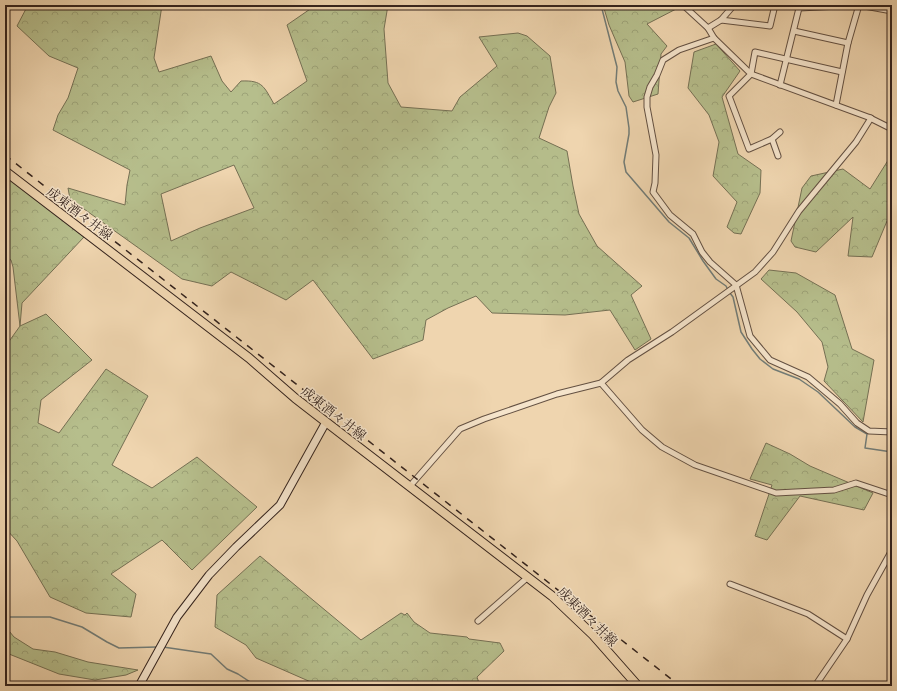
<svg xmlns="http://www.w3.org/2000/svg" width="897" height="691" font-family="'Libre Caslon Text','Noto Serif JP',serif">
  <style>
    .forest { fill: url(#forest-crowns); stroke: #757054; fill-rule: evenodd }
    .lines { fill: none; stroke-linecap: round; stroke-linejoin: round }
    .stream { stroke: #727c77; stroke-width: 1.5 }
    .street-casing { stroke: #635042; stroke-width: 7 }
    .secondary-casing { stroke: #34231d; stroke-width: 9 }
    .primary-casing { stroke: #34231d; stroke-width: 10 }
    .street { stroke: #f5e4cb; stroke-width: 5 }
    .secondary { stroke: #f5e4cb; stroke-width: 7 }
    .primary { stroke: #efd5af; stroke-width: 8 }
    .rail { stroke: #34231d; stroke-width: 1.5; stroke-dasharray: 7 7; stroke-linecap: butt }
    .labels { text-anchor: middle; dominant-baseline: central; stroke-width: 3; stroke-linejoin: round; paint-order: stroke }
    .street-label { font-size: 13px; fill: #34231d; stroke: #f5e4cb }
  </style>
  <defs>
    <pattern id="forest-crowns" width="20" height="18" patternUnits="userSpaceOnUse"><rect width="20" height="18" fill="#b6be8c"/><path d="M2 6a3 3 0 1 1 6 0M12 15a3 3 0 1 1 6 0" fill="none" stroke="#9da378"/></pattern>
  </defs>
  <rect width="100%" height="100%" fill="#efd5af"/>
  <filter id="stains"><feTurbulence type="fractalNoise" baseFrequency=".005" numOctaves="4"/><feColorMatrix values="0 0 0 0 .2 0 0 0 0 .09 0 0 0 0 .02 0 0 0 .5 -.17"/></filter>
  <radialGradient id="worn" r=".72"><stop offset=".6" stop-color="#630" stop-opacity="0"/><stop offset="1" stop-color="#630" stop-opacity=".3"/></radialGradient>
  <g class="forest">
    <path d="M28,5h134l-8,53 5,14 52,-16 11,25 9,11 10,-11c22,-1 23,6 33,23l33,-23 -20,-56 29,-20h72l-4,24 4,54 13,24 51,4 8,-14 37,-31 -18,-29 39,-4 9,3 23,20 6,37 -7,14 -10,31 28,13 6,35 6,28 18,32 45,40 -11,9 20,44 -16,11 -25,-40 -45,5 -73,-2 -16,-17 -28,12 -22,12 -3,20 -50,19 -60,-79 -27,20 -55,-28 -19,14 -30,-7 -112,-80 -2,-11 57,17 2,-20 3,-15 -77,-40 5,-15 10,-17 10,-30 -29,-12 -32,-30zM234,165l20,43 -54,20 -29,13 -10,-47z"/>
    <path d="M603,5h75l2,2 -33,17 20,22 -6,8 -3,40 -25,8 -4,-6 -4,-34 -16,-37z"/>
    <path d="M716,44l24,27 -18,26 16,57 23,16 -1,23 -19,41 -7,-1 -7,-6 10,-25 -24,-26 6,-34 -10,-27 -21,-27 6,-36z"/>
    <path d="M892,154v65l-5,2 -15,36 -24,-1 5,-39 -37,35 -21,-5 -4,-6 11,-53 9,-12 32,-7 27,20z"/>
    <path d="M5,170l26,25 53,42 -62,66 -2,23 26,-12 46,46 -51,40 -3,23 21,10 47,-64 42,27 -36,69 40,23 45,-31 60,50 -65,63 -30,-30 -51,34 25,20 -5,23 -45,-4 -36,-16 -33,-56 -12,-13v-181l15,-21 -7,-59 -2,-7 -6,-4z"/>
    <path d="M769,270l27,3 39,22 17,54 22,11 -11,62 -39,-41 4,-14 -6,-25 -25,-30 -36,-33z"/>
    <path d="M766,443l24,11 20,12 63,27 -9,17 -64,-14 -33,44 -12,-4 17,-51 -22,-6z"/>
    <path d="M260,556l101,84 40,-27 4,2 2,-2 7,9 16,11 37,4 2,2 31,4 4,8 -27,26 3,9h-160l-64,-28 -10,-13 -31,-18 2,-32z"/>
    <path d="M5,626l9,11 19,12 22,3 33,10 50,8 -12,5 -31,5 -36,-6 -50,-20 -4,3z"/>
  </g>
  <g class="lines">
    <g class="stream">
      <path d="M601,5l16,62 -1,15 2,9 8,16 3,21v6l-5,28 2,10 43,50 20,16 14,23 13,18 10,7 2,4"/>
      <path d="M730,293l3,4 8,35 11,17 8,10 13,10 26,10 19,13 37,35 12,7 -2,14 27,4"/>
      <path d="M5,617h45l32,10 25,15 12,6 38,-1"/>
      <path d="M163,647l48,7 16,15 11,5 18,12"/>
    </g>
    <defs>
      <g id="street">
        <path d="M683,5l25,23 6,10 37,36 117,43 24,12"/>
        <path d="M799,8l60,-3 33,6"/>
        <path d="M721,20l49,6 5,-21"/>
        <path d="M708,28l13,-8 13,-15"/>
        <path d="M794,31l54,12"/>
        <path d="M714,38l-35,12 -16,10 -6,15 -7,12 -3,10v10l9,48 -1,28 -2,9 17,23 23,19 9,18 8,10 26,23 14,51 20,24 38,17 32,27 17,19 12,8 23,1"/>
        <path d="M780,85l19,-77 -1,-2"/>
        <path d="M836,105l12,-62 11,-38"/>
        <path d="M780,132l-8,7 -23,10 -20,-53 22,-22 4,-22 87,20"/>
        <path d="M772,139l6,17"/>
        <path d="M601,383l41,47 20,17 33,18 81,28 58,-3 22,-7 36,12"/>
        <path d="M410,486l50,-57 24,-10 73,-25 44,-11 27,-23 44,-28 83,-60 18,-20 26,-41 57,-69 15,-24"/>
        <path d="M730,584l78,30 39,25"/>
        <path d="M478,621l50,-44"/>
        <path d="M815,686l32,-47 20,-44 25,-45"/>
      </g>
      <path id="secondary" d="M139,686l38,-69 32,-42 27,-28 44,-42 46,-83"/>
      <path id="primary" d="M5,171l244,187 46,40 31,24 226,174 41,39 45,51"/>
    </defs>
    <use href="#street" class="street-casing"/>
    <use href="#secondary" class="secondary-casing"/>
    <use href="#primary" class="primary-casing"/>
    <use href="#street" class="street"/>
    <use href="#secondary" class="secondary"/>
    <use href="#primary" class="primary"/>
    <path class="rail" d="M5,155l675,531"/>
  </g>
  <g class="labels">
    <g class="street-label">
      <text transform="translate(80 213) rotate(37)">成東酒々井線</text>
      <text transform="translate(334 413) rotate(38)">成東酒々井線</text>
      <text transform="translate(588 616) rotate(45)">成東酒々井線</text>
    </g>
  </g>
  <rect width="897" height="691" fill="none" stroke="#efd5af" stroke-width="20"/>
  <rect x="6" y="6" width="885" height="679" fill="none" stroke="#34231d" stroke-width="2"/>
  <rect x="10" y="10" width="877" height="671" fill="none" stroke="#34231d"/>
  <rect width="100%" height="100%" filter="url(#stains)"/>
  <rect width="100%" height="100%" fill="url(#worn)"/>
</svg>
